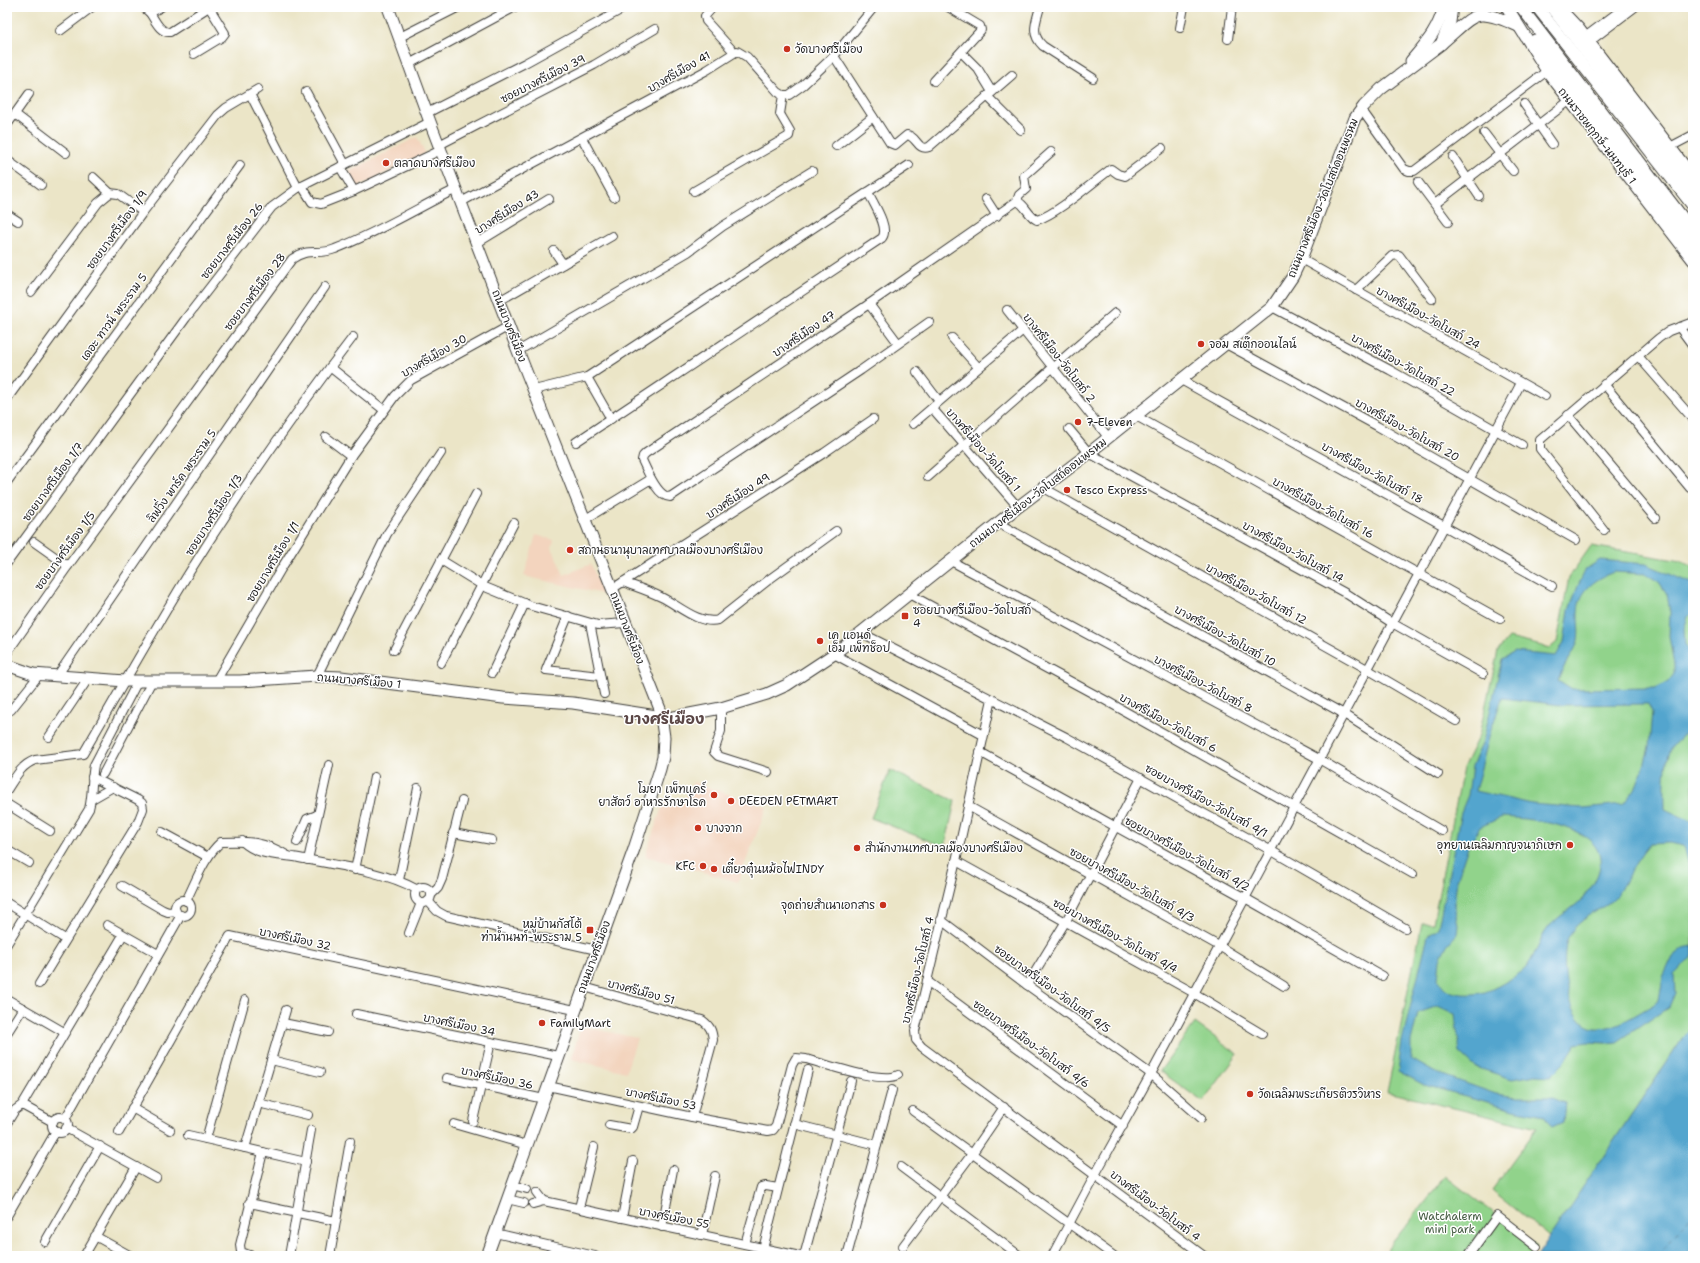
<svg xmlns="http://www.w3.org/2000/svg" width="1700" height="1263" font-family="'Shantell Sans','Playpen Sans Thai',sans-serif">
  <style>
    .built { fill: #f3d4be }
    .green { fill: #91d38b; stroke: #567854 }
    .water { fill: #53a5ce; stroke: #386075; fill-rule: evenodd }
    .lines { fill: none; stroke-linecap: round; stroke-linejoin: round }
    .ferry { stroke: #386075; stroke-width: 1; stroke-dasharray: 5 4; stroke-linecap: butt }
    .street-casing { stroke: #3b3a36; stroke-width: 10 }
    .secondary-casing { stroke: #3b3a36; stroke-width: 13 }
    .street { stroke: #fff; stroke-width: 8 }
    .secondary { stroke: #fff; stroke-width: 11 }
    .poi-dot { fill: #c8321e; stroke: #fff; stroke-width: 1.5 }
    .labels { text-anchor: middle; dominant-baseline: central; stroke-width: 3; stroke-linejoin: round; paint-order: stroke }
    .poi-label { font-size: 11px; fill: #1c1c1c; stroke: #fff; text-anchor: start }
    .street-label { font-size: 11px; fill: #1c1c1c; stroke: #fff }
    .park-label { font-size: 11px; fill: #455c43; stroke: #fff }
    .district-label { font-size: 15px; font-weight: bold; fill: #5b4746; stroke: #fff }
  </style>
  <rect width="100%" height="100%" fill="#fff"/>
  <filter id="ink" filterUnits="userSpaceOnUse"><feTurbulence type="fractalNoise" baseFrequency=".025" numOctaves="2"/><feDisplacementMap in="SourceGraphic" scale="8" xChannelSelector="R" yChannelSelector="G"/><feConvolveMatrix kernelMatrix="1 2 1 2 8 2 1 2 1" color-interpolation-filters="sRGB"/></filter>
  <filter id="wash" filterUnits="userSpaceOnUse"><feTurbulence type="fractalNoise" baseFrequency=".012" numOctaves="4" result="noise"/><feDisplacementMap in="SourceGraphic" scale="16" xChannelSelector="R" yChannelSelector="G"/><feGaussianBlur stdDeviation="0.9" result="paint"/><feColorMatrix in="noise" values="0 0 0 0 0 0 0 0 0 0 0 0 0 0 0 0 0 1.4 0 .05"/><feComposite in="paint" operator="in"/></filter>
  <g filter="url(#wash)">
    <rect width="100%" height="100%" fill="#ebe5c7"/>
    <g class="built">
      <path d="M417,137l8,16 -69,35 -8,-16z"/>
      <path d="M536,535l18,5 -2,8 12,27 27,-11 12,30 -79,-18z"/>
      <path d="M693,782l74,25 -29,75 -93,-26 20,-58 18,5z"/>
      <path d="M581,1026l56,12 -11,34 -55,-13z"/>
    </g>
    <g class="green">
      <path d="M1591,546l90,15 12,6v459l-8,8 -135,203 -58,-47 45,-62 -150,-36 35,-169h11l30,-155 16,-33 19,-84 11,-13 41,10 7,-6 12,-65z"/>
      <path d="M890,770l65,31 -10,46 -74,-29z"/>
      <path d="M1195,1023l43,31 -35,48 -43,-31z"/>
      <path d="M1445,1176l92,71 -6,9h-149z"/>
    </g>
    <g class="water">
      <path d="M1600,560l46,4 47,20v28l-5,5 -4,12 1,15 8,12v72c-7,5 -16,12 -21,19 -9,16 -7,44 -7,62l28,13v59l-9,-35 -14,-3 -20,1c-9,10 -16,21 -22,32 -4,6 -7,13 -11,19 -15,17 -40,22 -49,43 -9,21 -1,89 27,90 20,2 41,-14 58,-23l6,-5 4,-23 10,-21 10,-8 10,-2v10l-19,19 1,18 -6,14 -52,35 -12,1 -17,-1 -12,2 -12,19 -13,13 -15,-1 -24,4 -37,-12 -15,-14 -5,-39 -17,-8 -20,7 -7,29v17l23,13 62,22 23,3h31l15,6 -2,19 -11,5 -8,-12 -26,-5 -94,-25 -26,-14 4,-30 26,-106 10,-7 23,-116 7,-17 4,-29 11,-24 19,-83 13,-7 41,4 8,-14 5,-32 9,-24 8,-17zM1614,572l32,2 13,8 8,12 3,18 -1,24 5,29v9l-6,8 -13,6 -83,1 -14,-9c5,-14 14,-24 19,-36 3,-9 1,-19 1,-28 -1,-24 16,-37 36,-44zM1502,698l59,7 87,-1 4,8 -3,35 -5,19 -9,23 -12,15 -41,4 -50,-4 -57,-13 16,-61zM1502,817c44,3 134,14 83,79 -10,12 -28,20 -37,32 -9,11 -14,32 -24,42 -9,7 -32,21 -43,23 -10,2 -27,2 -35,-4 -3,-2 -6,-7 -8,-10l2,-20 7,-14 10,-11 1,-10 -4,-18 3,-26 11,-33 12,-20z"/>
      <path d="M1693,1026v230h-156l148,-222z"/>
    </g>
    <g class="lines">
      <g class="ferry">
        <path d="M1658,1256l35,-42"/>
        <path d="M1681,1256l12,-9"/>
      </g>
    </g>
  </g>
  <g filter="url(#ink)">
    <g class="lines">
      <defs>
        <g id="street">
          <path d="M143,7l7,6 11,-6"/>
          <path d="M713,7l-8,9 1,5 28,31"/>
          <path d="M1040,7c-4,15 -10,27 3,39l50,32"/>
          <path d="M150,13c5,7 10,20 20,19l39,-25"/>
          <path d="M1180,28l4,-21"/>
          <path d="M60,31l32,-24"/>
          <path d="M400,37l59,-30"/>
          <path d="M1585,37l40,-30"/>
          <path d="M1228,39l4,-32"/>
          <path d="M1589,42l46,-35"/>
          <path d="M961,52l17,17 14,23"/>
          <path d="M194,54l28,-17 3,-4 -16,-26"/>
          <path d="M834,56l56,87 5,2 12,-10c10,1 10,16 22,12l83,-72"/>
          <path d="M409,64l106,-57"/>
          <path d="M934,81l47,-51 -1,-4 -32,-19"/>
          <path d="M306,92l39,72"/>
          <path d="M250,94l48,94"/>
          <path d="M987,96l34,34"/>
          <path d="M1524,104l28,40"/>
          <path d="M1361,109l43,60 5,2h5l133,-100"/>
          <path d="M427,113l98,-50 101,-56"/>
          <path d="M15,114l51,39"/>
          <path d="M7,125l22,-31"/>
          <path d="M1484,133l29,38"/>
          <path d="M582,138l32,59"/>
          <path d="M439,145l155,-80 61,-36"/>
          <path d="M836,146l37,-29"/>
          <path d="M1670,147l23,-12"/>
          <path d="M1453,157l26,39"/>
          <path d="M7,160l34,25"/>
          <path d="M340,167l14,24"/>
          <path d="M93,177l17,16"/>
          <path d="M1418,182l30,40"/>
          <path d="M302,186l10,16 9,2 33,-13 87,-41"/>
          <path d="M694,191l95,-55 1,-5 -10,-17 3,-19"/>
          <path d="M986,199l11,17"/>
          <path d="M1017,201l2,-6 7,-6 -2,-13 27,-24"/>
          <path d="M461,202l246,-132 30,-19 10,6 31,35 5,3h6l14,-10 31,-29 40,-49"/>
          <path d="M1435,204l134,-103"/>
          <path d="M7,214l11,7"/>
          <path d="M477,243l72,-44"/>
          <path d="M554,251l9,13"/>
          <path d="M1301,259l244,137"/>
          <path d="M1356,290l36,-34 7,-1 33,44"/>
          <path d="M31,292l67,-89 12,-10 8,1 25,18"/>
          <path d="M499,301l113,-65"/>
          <path d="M869,304l29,39"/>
          <path d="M1272,307l118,63 132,75"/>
          <path d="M1007,310l101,127"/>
          <path d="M929,322l-68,48 -191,127c-13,0 -23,-27 -28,-37l1,-4 3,-3 223,-149 148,-103c9,4 11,15 20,19 20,-6 56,-38 74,-51l7,5 7,2 37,-28"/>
          <path d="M1679,327l14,19"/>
          <path d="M952,338l26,29"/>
          <path d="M1226,344l151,82 199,114"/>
          <path d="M518,351l170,-99 35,-26 89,-55"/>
          <path d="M1638,356l55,63"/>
          <path d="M330,367l54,43"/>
          <path d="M917,372l22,29"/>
          <path d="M587,377l24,42"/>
          <path d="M1181,380l371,206"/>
          <path d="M1604,384l86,104"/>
          <path d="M534,390l53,-13 322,-212"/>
          <path d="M7,399l136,-187 75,-97 8,-7 32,-19"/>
          <path d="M932,408l86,99"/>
          <path d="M1568,415l87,103"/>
          <path d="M1136,416l364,203"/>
          <path d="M913,424l110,-94"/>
          <path d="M1069,429l20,24 256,140 47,30 91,51"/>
          <path d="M326,437l25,19"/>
          <path d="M576,442l306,-204c8,-10 -9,-35 -14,-46"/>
          <path d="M928,477l187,-164"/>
          <path d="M7,482l233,-317"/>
          <path d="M1044,488l323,181 89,52"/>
          <path d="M584,520l67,-41"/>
          <path d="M998,523l346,191 94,60"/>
          <path d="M1604,530l-64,-81v-9l119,-102 10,-7 24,-9"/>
          <path d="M34,542l34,24"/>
          <path d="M441,560l44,27 46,19 67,19 27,-2"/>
          <path d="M951,561l368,198 123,72"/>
          <path d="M7,563l179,-245 86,-111 26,-19 132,-66"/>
          <path d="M623,582c13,5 26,9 38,15 17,8 38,28 57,23l53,-42 65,-47"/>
          <path d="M612,589l212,-136 49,-34"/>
          <path d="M909,594l194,105 310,175"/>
          <path d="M568,616l-22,54 54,6"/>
          <path d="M590,623l14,71"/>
          <path d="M860,632l206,105 204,113 135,78"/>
          <path d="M394,650l82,-156"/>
          <path d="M7,653l61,-87 224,-307c16,-12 26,-3 43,-10 42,-16 81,-40 121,-60"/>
          <path d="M834,654l149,81"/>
          <path d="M441,663l73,-140"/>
          <path d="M492,673l33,-70"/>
          <path d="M57,676l268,-389"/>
          <path d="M317,676l70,-142 54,-81"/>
          <path d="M216,681l65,-112 70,-113 44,-60 16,-16 98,-54"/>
          <path d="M992,699l-36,162 -41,170 1,9 6,7 282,209"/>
          <path d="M721,708v23l-7,21 4,4 50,16"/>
          <path d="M11,710l28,-35"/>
          <path d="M49,737l39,-58"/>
          <path d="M980,752l265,146 137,78"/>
          <path d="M103,774l49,-93"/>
          <path d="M7,790c8,-12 14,-25 28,-30l48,-6c34,-59 68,-119 104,-178 51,-82 107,-162 166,-239"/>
          <path d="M92,799l21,-12"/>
          <path d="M7,804l43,27"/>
          <path d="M968,806l251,140 65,40"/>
          <path d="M162,832l46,25"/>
          <path d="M453,833l39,7"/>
          <path d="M242,841c17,16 36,13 57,17 36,7 85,13 117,31"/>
          <path d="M297,842l10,-23 10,-4"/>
          <path d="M7,850l22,13"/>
          <path d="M308,860l21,-95"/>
          <path d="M956,861l238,132 68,41"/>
          <path d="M355,870l19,-93"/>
          <path d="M399,880l19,-92"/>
          <path d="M122,886l41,24 5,2 8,-1"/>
          <circle cx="423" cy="895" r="8"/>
          <path d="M432,894l6,-6 4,-9 20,-78"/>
          <circle cx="183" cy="908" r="8"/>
          <path d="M186,901c10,-20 18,-44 35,-59 27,-1 43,-1 67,14"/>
          <path d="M428,901l9,10 9,5 151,34"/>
          <path d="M7,903l58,36"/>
          <path d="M941,920l86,65 124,89 50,44"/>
          <path d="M107,925l51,29"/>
          <path d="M409,933l12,-30"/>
          <path d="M7,944l82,-135c4,-15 2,-29 5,-44l44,-84"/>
          <path d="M927,981l196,145"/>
          <path d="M39,984l99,-162 5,-13 -1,-6 -4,-3 -46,-23"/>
          <path d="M1027,985l39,-64 75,-143"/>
          <path d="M584,987l118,33c8,6 10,10 11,20l-21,77"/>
          <path d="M7,999l57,33"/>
          <path d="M356,1014l202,42"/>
          <path d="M283,1023l45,9"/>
          <path d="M7,1033l16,-25"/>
          <path d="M271,1060l49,12"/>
          <path d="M447,1078l97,21"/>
          <path d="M548,1086l144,31 76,14 5,-1 3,-4 16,-61 4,-7 10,1c19,5 76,25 92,16"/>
          <path d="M258,1103l50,12"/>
          <path d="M22,1105l31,17"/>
          <path d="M132,1108l38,22"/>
          <path d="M913,1111l201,145"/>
          <circle cx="60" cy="1125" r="8"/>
          <path d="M65,1119l116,-204"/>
          <path d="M473,1121l18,-79"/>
          <path d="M7,1123l8,-13 7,-5 101,-170"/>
          <path d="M454,1124l73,21"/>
          <path d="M794,1124l83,21"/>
          <path d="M609,1125l22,4 2,-2 6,-21"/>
          <path d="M66,1128l90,50"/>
          <path d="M119,1132l111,-196 345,74"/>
          <path d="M188,1135l118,27"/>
          <path d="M206,1139l39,-139"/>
          <path d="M245,1148l41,-138"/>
          <path d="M901,1167l119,89"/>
          <path d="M512,1185l15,4"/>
          <path d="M537,1192l7,9"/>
          <path d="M507,1199l17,4"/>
          <path d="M249,1203l87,18"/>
          <path d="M533,1204l11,-3 256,55"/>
          <path d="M579,1208l15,-61"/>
          <path d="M7,1216l49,-85"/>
          <path d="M622,1218l11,-57"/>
          <path d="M662,1227l11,-57"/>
          <path d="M495,1233l100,23"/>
          <path d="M702,1235l13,-59"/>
          <path d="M95,1236l36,20"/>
          <path d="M45,1242l55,-96"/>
          <path d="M745,1244l16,-57 5,-1 12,2"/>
          <path d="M903,1246l69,-92 32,-47"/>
          <path d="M763,1249l45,-179"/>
          <path d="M84,1256l52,-89"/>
          <path d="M252,1256l-11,-4 -1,-7 23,-93"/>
          <path d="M289,1256l22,-126"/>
          <path d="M330,1256l20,-115"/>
          <path d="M804,1256l47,-175"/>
          <path d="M847,1256l45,-166"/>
          <path d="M1052,1256l43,-81 56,-101 370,-691"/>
          <path d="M1468,1256l29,-40 40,31"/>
        </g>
        <g id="secondary">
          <path d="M388,7l42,115 88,229 142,358 4,28 -1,20 -3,12 -26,80 -147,407"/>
          <path d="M1507,7l40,64 146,189"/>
          <path d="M1521,7l172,224"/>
          <path d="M1537,7l156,199"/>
          <path d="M1551,7l142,185"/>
          <path d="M1563,12l16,17 114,148"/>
          <path d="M1535,40l158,206"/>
          <path d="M1442,43c34,-29 32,-37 76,-17"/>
          <path d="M1411,61c16,-19 26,-29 33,-54"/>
          <path d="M7,665l26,9 92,7h115l77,-5 24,1 162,21 70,5 96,15 52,-10 46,-14 20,-9 47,-31 184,-147 71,-54 183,-146 21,-31 8,-17 54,-141 9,-12 17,-17 60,-45 9,-22 2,-15"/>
        </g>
      </defs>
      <use href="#street" class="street-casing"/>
      <use href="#secondary" class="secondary-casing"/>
      <use href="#street" class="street"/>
      <use href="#secondary" class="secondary"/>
    </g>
  </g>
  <g class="poi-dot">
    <circle cx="787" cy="49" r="4"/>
    <circle cx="386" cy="163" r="4"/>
    <circle cx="1201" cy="344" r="4"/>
    <circle cx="1078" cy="422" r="4"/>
    <circle cx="1067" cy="490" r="4"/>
    <circle cx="570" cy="550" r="4"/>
    <rect x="901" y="612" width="8" height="8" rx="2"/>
    <circle cx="820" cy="641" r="4"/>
    <circle cx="714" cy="795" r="4"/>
    <circle cx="731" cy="801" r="4"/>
    <circle cx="698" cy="828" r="4"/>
    <circle cx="1570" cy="845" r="4"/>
    <circle cx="857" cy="848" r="4"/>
    <circle cx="703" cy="866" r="4"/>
    <circle cx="714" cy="869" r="4"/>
    <circle cx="883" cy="905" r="4"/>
    <rect x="586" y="926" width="8" height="8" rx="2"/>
    <circle cx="542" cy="1023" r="4"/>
    <circle cx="1250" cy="1094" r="4"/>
  </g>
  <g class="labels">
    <g class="poi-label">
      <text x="795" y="49">วัดบางศรีเมือง</text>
      <text x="394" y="163">ตลาดบางศรีเมือง</text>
      <text x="1209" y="344">จอม สเต๊กออนไลน์</text>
      <text x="1086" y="422">7-Eleven</text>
      <text x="1075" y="490">Tesco Express</text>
      <text x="578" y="550">สถานธนานุบาลเทศบาลเมืองบางศรีเมือง</text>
      <text x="913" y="610">ซอยบางศรีเมือง-วัดโบสถ์<tspan x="913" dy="13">4</tspan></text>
      <text x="828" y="635">เค แอนด์<tspan x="828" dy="13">เอ็ม เพ็ทช็อป</tspan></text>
      <text x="706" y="789" text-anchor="end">โมยา เพ็ทแคร์<tspan x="706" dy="13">ยาสัตว์ อาหารรักษาโรค</tspan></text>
      <text x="739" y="801">DEEDEN PETMART</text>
      <text x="706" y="828">บางจาก</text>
      <text x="1562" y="845" text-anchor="end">อุทยานเฉลิมกาญจนาภิเษก</text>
      <text x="865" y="848">สำนักงานเทศบาลเมืองบางศรีเมือง</text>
      <text x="695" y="866" text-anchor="end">KFC</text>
      <text x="722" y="869">เตี๋ยวตุ๋นหม้อไฟINDY</text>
      <text x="875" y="905" text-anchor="end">จุดถ่ายสำเนาเอกสาร</text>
      <text x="582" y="924" text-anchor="end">หมู่บ้านกัสโต้<tspan x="582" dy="13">ท่าน้ำนนท์-พระราม 5</tspan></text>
      <text x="550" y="1023">FamilyMart</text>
      <text x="1258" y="1094">วัดเฉลิมพระเกียรติวรวิหาร</text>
    </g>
    <g class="street-label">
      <text transform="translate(679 72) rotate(-30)">บางศรีเมือง 41</text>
      <text transform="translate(543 79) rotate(-27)">ซอยบางศรีเมือง 39</text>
      <text transform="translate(1597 136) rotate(52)">ถนนราชพฤกษ์-นนทบุรี 1</text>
      <text transform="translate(1323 198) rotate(-68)">ถนนบางศรีเมือง-วัดโบสถ์ดอนพรหม</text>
      <text transform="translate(507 212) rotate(-32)">บางศรีเมือง 43</text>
      <text transform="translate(117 230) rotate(-54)">ซอยบางศรีเมือง 1/9</text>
      <text transform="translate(232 241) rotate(-52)">ซอยบางศรีเมือง 26</text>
      <text transform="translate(255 292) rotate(-53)">ซอยบางศรีเมือง 28</text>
      <text transform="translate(114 317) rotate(-54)">เดอะ ทาวน์ พระราม 5</text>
      <text transform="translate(1428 318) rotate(29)">บางศรีเมือง-วัดโบสถ์ 24</text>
      <text transform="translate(509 326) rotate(69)">ถนนบางศรีเมือง</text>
      <text transform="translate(804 334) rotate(-34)">บางศรีเมือง 47</text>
      <text transform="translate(434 356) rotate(-30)">บางศรีเมือง 30</text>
      <text transform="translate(1059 358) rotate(52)">บางศรีเมือง-วัดโบสถ์ 2</text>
      <text transform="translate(1403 365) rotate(29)">บางศรีเมือง-วัดโบสถ์ 22</text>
      <text transform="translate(1407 430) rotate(29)">บางศรีเมือง-วัดโบสถ์ 20</text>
      <text transform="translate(983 450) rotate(49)">บางศรีเมือง-วัดโบสถ์ 1</text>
      <text transform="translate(1372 473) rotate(29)">บางศรีเมือง-วัดโบสถ์ 18</text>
      <text transform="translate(182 476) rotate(-55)">ลิฟวิ่ง พาร์ค พระราม 5</text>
      <text transform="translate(53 482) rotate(-54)">ซอยบางศรีเมือง 1/7</text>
      <text transform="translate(1038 493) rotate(-38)">ถนนบางศรีเมือง-วัดโบสถ์ดอนพรหม</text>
      <text transform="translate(738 496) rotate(-33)">บางศรีเมือง 49</text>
      <text transform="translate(1323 508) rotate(29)">บางศรีเมือง-วัดโบสถ์ 16</text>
      <text transform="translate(214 515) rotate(-57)">ซอยบางศรีเมือง 1/3</text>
      <text transform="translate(65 551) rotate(-54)">ซอยบางศรีเมือง 1/5</text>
      <text transform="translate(1293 552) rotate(29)">บางศรีเมือง-วัดโบสถ์ 14</text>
      <text transform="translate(273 562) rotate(-59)">ซอยบางศรีเมือง 1/1</text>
      <text transform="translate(1256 594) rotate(29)">บางศรีเมือง-วัดโบสถ์ 12</text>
      <text transform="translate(627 628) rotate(69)">ถนนบางศรีเมือง</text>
      <text transform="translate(1225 636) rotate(29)">บางศรีเมือง-วัดโบสถ์ 10</text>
      <text transform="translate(359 681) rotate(5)">ถนนบางศรีเมือง 1</text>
      <text transform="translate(1203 684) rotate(28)">บางศรีเมือง-วัดโบสถ์ 8</text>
      <text transform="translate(1168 723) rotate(29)">บางศรีเมือง-วัดโบสถ์ 6</text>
      <text transform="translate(1206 801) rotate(29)">ซอยบางศรีเมือง-วัดโบสถ์ 4/1</text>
      <text transform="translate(1187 854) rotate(29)">ซอยบางศรีเมือง-วัดโบสถ์ 4/2</text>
      <text transform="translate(1132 885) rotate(29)">ซอยบางศรีเมือง-วัดโบสถ์ 4/3</text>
      <text transform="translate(1115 936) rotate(29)">ซอยบางศรีเมือง-วัดโบสถ์ 4/4</text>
      <text transform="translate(295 939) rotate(12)">บางศรีเมือง 32</text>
      <text transform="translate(594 957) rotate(-70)">ถนนบางศรีเมือง</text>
      <text transform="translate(918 970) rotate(-77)">บางศรีเมือง-วัดโบสถ์ 4</text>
      <text transform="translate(1052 989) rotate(36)">ซอยบางศรีเมือง-วัดโบสถ์ 4/5</text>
      <text transform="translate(641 992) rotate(15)">บางศรีเมือง 51</text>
      <text transform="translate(459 1025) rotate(12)">บางศรีเมือง 34</text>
      <text transform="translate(1031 1044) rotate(36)">ซอยบางศรีเมือง-วัดโบสถ์ 4/6</text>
      <text transform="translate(497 1078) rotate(12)">บางศรีเมือง 36</text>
      <text transform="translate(661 1099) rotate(12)">บางศรีเมือง 53</text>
      <text transform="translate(1155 1206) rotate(37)">บางศรีเมือง-วัดโบสถ์ 4</text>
      <text transform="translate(674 1218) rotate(11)">บางศรีเมือง 55</text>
    </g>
    <g class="park-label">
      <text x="1450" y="1216">Watchalerm<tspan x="1450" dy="13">mini park</tspan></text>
    </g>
    <g class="district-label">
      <text x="664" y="719">บางศรีเมือง</text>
    </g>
  </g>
  <rect width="1700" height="1263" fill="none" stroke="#fff" stroke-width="24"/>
</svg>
